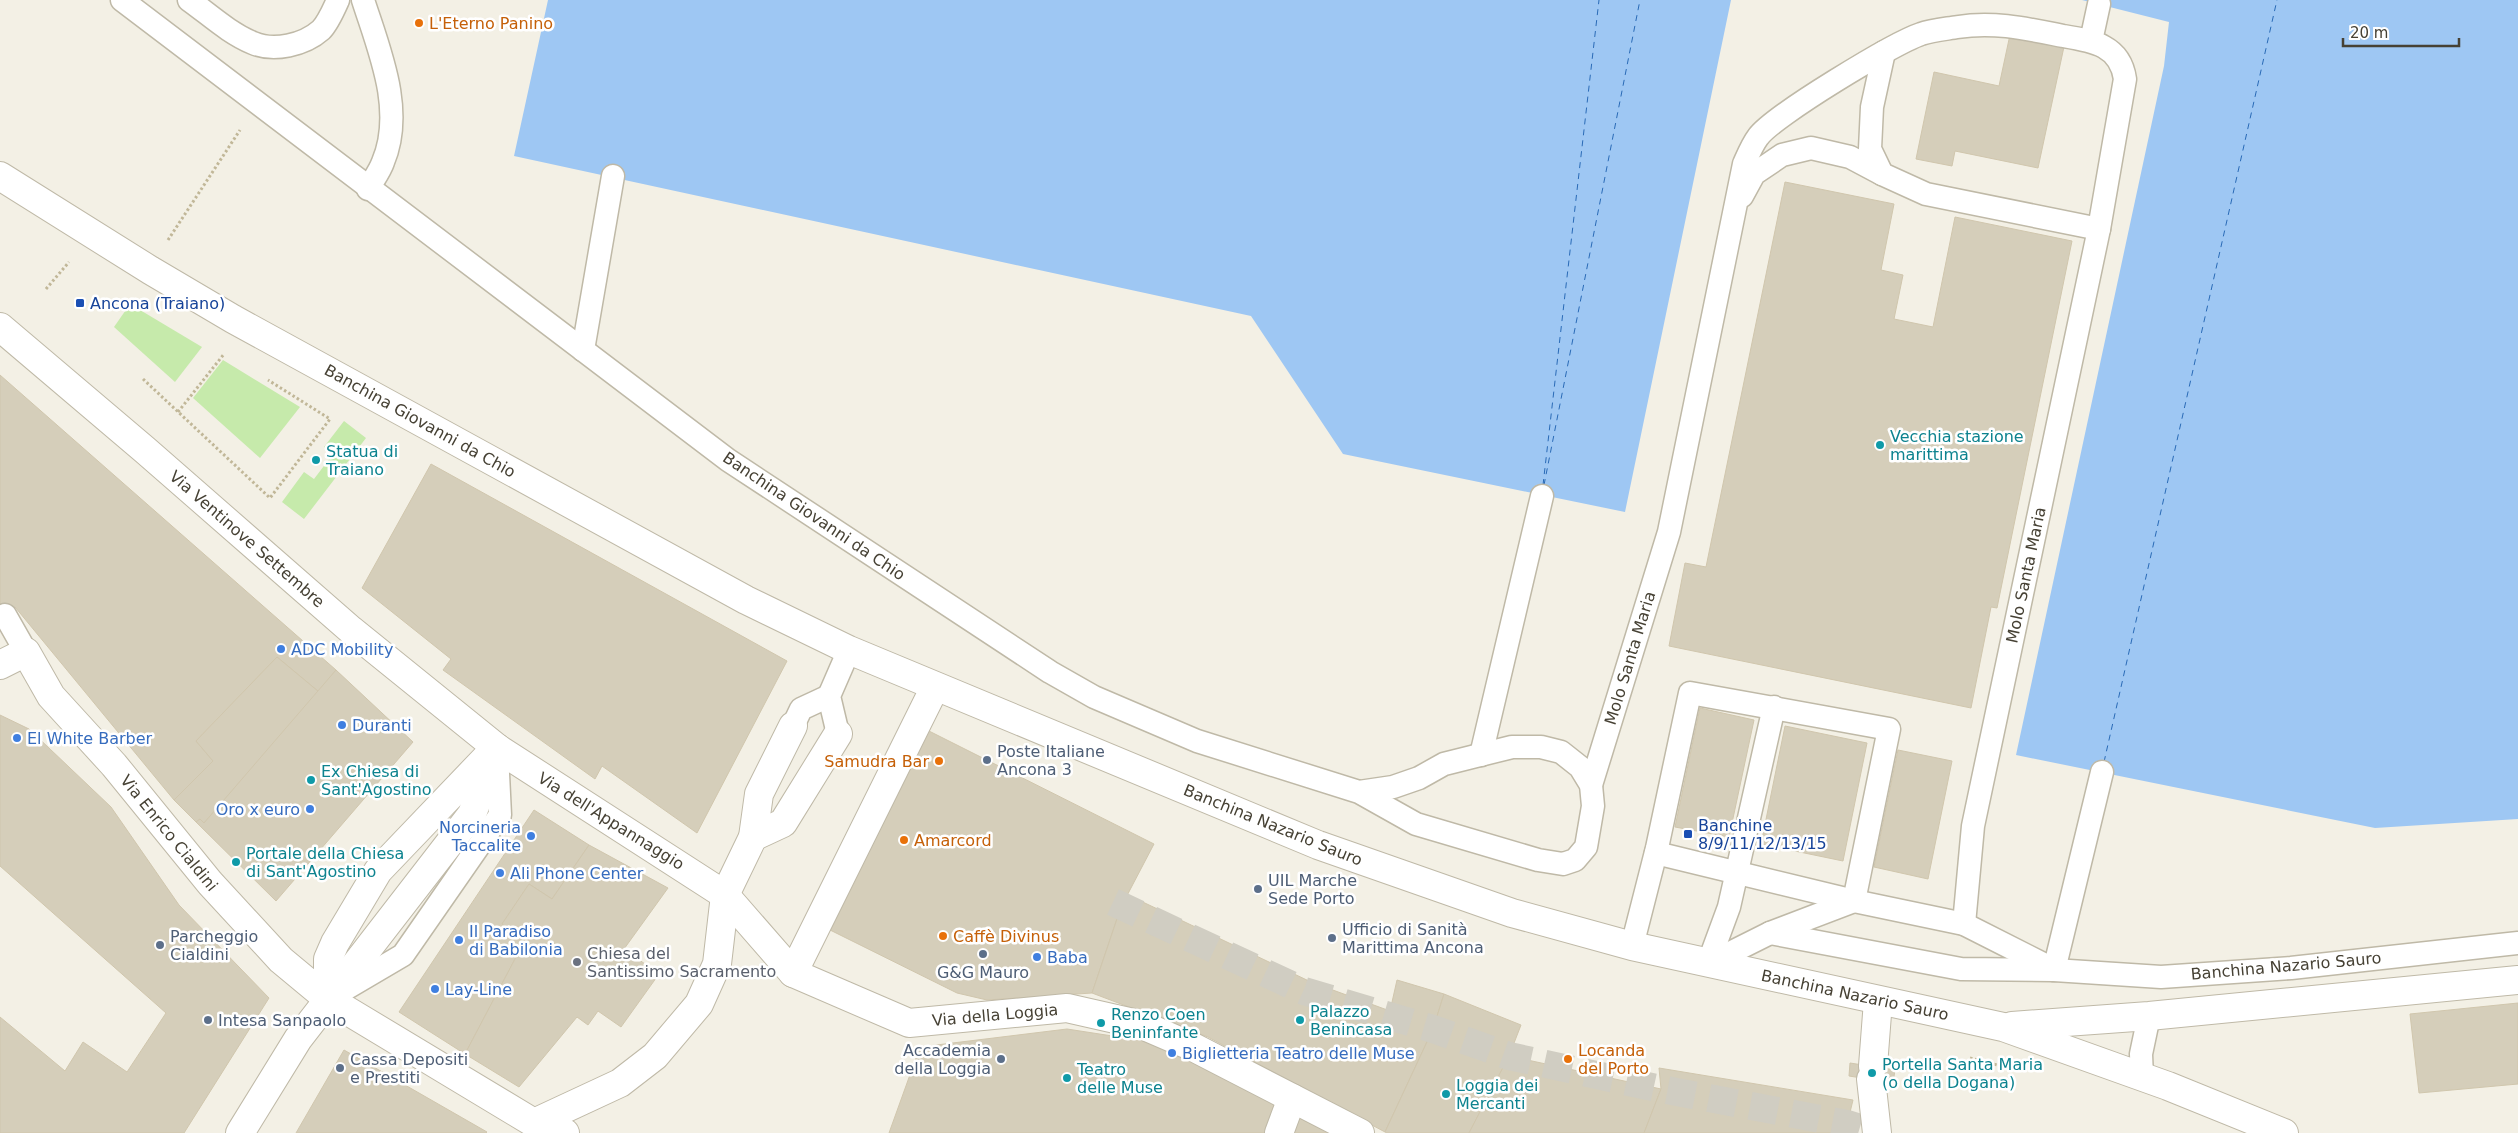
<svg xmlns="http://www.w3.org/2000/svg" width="2518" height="1133" font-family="'DejaVu Sans',sans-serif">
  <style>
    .green { fill: #c6eaab }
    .water { fill: #9ec7f3 }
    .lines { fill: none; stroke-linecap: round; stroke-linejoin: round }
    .ferry { stroke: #296ab6; stroke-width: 1; stroke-dasharray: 6 5; stroke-linecap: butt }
    .building { fill: #d5ceba; stroke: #d0c6ad }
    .minor-tunnel { stroke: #d0cdc2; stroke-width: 28; stroke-dasharray: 28 14; stroke-linecap: butt }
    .service-casing { stroke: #bfb9a7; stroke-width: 25 }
    .pedestrian-casing { stroke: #bfb9a7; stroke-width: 30 }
    .minor-casing { stroke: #bfb9a7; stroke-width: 30 }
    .tertiary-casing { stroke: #bfb9a7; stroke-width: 30 }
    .path { stroke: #c1b798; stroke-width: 3; stroke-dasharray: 2.5 2.5; stroke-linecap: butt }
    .service { stroke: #fff; stroke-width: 22 }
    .pedestrian { stroke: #fff; stroke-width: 28 }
    .minor { stroke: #fff; stroke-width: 28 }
    .tertiary { stroke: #fff; stroke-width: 28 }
    .food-dot { fill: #e8710a; stroke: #fff; stroke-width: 2 }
    .transit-dot { fill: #1a4fb4; stroke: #fff; stroke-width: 2 }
    .culture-dot { fill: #0f9aa8; stroke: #fff; stroke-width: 2 }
    .shop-dot { fill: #3f7fe0; stroke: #fff; stroke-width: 2 }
    .service-dot { fill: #5c6f8a; stroke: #fff; stroke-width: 2 }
    .worship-dot { fill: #6b7280; stroke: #fff; stroke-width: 2 }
    .labels { text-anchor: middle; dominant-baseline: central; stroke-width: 5; stroke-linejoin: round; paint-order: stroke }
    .food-label { font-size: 16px; fill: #c56008; stroke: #fff; text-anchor: start }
    .transit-label { font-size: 16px; fill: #164399; stroke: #fff; text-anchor: start }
    .street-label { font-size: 16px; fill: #464134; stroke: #fff }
    .culture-label { font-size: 16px; fill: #0d838f; stroke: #fff; text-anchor: start }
    .shop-label { font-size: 16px; fill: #366cbe; stroke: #fff; text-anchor: start }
    .service-label { font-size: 16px; fill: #4e5e75; stroke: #fff; text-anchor: start }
    .worship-label { font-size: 16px; fill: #5b616d; stroke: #fff; text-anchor: start }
  </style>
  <rect width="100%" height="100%" fill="#f3f0e5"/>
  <g class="green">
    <path d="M130,304l72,43 -27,35 -61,-55z"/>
    <path d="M223,360l77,47 -40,51 -67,-60z"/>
    <path d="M344,421l22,17 -62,81 -22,-17 22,-30 10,7 19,-25 -9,-7z"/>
  </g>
  <g class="water">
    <path d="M548,0h1183l-106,512 -282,-58 -92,-138 -737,-160z"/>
    <path d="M2082,0h436v819l-143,9 -359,-73 148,-689 5,-44z"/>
  </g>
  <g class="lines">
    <g class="ferry">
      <path d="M1543,485l56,-485"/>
      <path d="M1544,485l96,-485"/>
      <path d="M2104,762l173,-762"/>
    </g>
  </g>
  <g class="building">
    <path d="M2011,30l54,12 -27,126 -83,-17 -3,15 -36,-7 18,-87 65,14z"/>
    <path d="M1785,182l109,22 -13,66 22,5 -9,44 39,8 22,-110 117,24 -75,367 -6,-1 -20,101 -302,-62 16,-83 21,4z"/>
    <path d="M0,375l336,295 -17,22 -42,-35 -81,84 17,20 -39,39 -159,-193 -15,12z"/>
    <path d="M431,464l356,197 -90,172 -95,-67 -7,13 -152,-109 8,-11 -89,-71z"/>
    <path d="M277,657l42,35 -115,131 -4,-4 -4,3 -22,-22 39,-39 -17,-20z"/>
    <path d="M336,670l77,72 -137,159 -80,-79 4,-3 4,4z"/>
    <path d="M1700,708l54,12 -25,117 -54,-10z"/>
    <path d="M0,715l29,14 82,78 68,98 90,93 -85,135h-184v-116l65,54 18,-29 44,30 39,-59 -166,-147z"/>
    <path d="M1785,726l82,17 -24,118 -82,-17z"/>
    <path d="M925,729l229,115 -33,63 -29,86 -105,7 -30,-7 -133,-66z"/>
    <path d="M1898,750l54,11 -24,118 -54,-12z"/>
    <path d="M534,810l55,35 -37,54 -23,-15 -27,40 23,16 -60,114 -66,-42z"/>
    <path d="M589,845l79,43 -44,61 35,25 -38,53 -23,-16 -10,14 -11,-8 -58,70 -54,-33 60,-114 -23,-16 27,-40 23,15z"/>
    <path d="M1128,895l183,87 79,29 7,-31 47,14 -11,35 -48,103 -177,-95 -116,-44 29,-86z"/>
    <path d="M1444,994l77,31 -12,31 -40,77h-82l-2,-1 48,-103z"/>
    <path d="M2518,1003v81l-99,9 -9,-79z"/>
    <path d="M1067,1029l91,14 124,65 -9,25h-384l31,-86z"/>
    <path d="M344,1050l143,82 -1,1h-190z"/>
    <path d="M1509,1056l152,33 -17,44h-175z"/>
    <path d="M1850,1063l45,7 -2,13 -44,-7z"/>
    <path d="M1659,1068l194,32 -8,33h-201l17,-44z"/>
    <path d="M1291,1114l40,19h-47z"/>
  </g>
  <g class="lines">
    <path class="minor-tunnel" d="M1113,902l191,89 129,38 76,27 152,33 186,35 30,9"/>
    <defs>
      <g id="service">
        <path d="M122,0l606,460 322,212 44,25 103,44 162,51 57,32 122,36 25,4 12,-4 11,-13 7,-41 -2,-21 -11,-18 -19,-15 -20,-5h-29l-68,17 -25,14 -26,9 -34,5"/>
        <path d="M189,0c21,15 40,33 64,43 21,9 51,2 68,-13 7,-7 13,-21 17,-30"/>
        <path d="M363,0c16,50 42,110 20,162 -3,9 -10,18 -15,27"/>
        <path d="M2091,41l8,-37"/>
        <path d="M1884,52l-12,55 -2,42 12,25 44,20 173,35"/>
        <path d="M1742,196l12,-22 28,-19 29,-7 39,9 32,17"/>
        <path d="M583,350l30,-174"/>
        <path d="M5,615l21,37"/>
        <path d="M793,726l8,-17 28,-13"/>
        <path d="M838,734l-9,-38 20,-46"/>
        <path d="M1481,755l61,-259"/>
        <path d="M1591,785l78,-253 75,-368c4,-9 8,-19 14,-27 15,-21 136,-94 163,-103 11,-4 25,-5 37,-7 36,-6 70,2 105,9 30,5 57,9 62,43l-26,150 -126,597 -9,98"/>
        <path d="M1656,853l198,48 110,23 85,43"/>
        <path d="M1770,933l191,36 93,1 107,7 130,-9 227,-25"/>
        <path d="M1632,946l25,-98 33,-155 199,36 -35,172"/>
        <path d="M1708,964l21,-57 45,-200"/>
        <path d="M1708,964l62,-31 84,-32"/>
        <path d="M2054,970l48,-198"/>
        <path d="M335,995l68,-40 75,-108 22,-32 -3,-62"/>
        <path d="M2142,1078l-1,-24 8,-38"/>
      </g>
      <g id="pedestrian">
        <path d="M793,973l142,-286"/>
        <path d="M1873,1066l5,-65"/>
        <path d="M1279,1133l13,-35"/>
      </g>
      <g id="minor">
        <path d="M0,176l150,94 83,49 513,281 103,50 469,195 194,68 120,33 371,81 165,59 116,47"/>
        <path d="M0,665l26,-13 25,44 63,69 96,118 71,77 47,39 206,124 31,10"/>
        <path d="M497,748l228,147 68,78 116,50 158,-15 75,17 51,22 167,86"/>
        <path d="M753,837l30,-14 55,-89"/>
        <path d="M2012,1026l137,-10 369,-36"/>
        <path d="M1871,1079l6,54"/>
        <path d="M534,1123l86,-40 35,-27 44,-52 18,-40 8,-69 28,-58 6,-43 34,-68"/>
      </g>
      <g id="tertiary">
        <path d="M0,327l145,123 206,180 146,118"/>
        <path d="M328,999v-40l7,-16 43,-72 110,-115"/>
        <path d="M240,1133l58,-94 174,-225 25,-66"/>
      </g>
    </defs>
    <use href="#service" class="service-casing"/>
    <use href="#pedestrian" class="pedestrian-casing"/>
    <use href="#minor" class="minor-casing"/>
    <use href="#tertiary" class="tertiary-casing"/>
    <g class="path">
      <path d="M168,240l72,-110"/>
      <path d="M46,289l23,-27"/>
      <path d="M143,379l127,119 60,-79 -62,-39"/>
      <path d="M178,412l46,-58"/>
      <path d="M1970,1058l35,9"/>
    </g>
    <use href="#service" class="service"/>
    <use href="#pedestrian" class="pedestrian"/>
    <use href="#minor" class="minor"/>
    <use href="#tertiary" class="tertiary"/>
  </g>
  <g class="food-dot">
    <circle cx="419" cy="23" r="5"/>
    <circle cx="939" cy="761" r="5"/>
    <circle cx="904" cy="840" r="5"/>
    <circle cx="943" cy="936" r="5"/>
    <circle cx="1568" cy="1059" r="5"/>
  </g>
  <g class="transit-dot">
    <rect x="75" y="298" width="10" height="10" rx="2.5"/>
    <rect x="1683" y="829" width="10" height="10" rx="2.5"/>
  </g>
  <g class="culture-dot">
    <circle cx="1880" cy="445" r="5"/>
    <circle cx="316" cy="460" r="5"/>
    <circle cx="311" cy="780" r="5"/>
    <circle cx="236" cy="862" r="5"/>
    <circle cx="1300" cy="1020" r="5"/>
    <circle cx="1101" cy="1023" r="5"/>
    <circle cx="1872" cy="1073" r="5"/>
    <circle cx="1067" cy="1078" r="5"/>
    <circle cx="1446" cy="1094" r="5"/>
  </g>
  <g class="shop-dot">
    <circle cx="281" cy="649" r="5"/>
    <circle cx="342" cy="725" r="5"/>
    <circle cx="17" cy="738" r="5"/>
    <circle cx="310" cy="809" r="5"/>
    <circle cx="531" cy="836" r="5"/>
    <circle cx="500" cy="873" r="5"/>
    <circle cx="459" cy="940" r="5"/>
    <circle cx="1037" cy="957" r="5"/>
    <circle cx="435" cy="989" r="5"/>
    <circle cx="1172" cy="1053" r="5"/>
  </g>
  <g class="service-dot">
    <circle cx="987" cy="760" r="5"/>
    <circle cx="1258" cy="889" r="5"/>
    <circle cx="1332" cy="938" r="5"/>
    <circle cx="160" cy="945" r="5"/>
    <circle cx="983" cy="954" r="5"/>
    <circle cx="208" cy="1020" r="5"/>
    <circle cx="1001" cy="1059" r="5"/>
    <circle cx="340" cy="1068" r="5"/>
  </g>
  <circle class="worship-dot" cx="577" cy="962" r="5"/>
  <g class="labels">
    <g class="food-label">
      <text x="429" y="23">L'Eterno Panino</text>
      <text x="929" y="761" text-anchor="end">Samudra Bar</text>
      <text x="914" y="840">Amarcord</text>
      <text x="953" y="936">Caffè Divinus</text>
      <text x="1578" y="1050">Locanda<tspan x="1578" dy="18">del Porto</tspan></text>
    </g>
    <g class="transit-label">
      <text x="90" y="303">Ancona (Traiano)</text>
      <text x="1698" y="825">Banchine<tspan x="1698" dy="18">8/9/11/12/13/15</tspan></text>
    </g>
    <g class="street-label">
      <text transform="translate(420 421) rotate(29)">Banchina Giovanni da Chio</text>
      <text transform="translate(814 516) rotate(34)">Banchina Giovanni da Chio</text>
      <text transform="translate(247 539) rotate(41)">Via Ventinove Settembre</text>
      <text transform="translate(2026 575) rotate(-78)">Molo Santa Maria</text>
      <text transform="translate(1630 658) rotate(-73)">Molo Santa Maria</text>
      <text transform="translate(611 821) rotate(32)">Via dell'Appannaggio</text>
      <text transform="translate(1273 825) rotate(22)">Banchina Nazario Sauro</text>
      <text transform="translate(169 833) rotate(51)">Via Enrico Cialdini</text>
      <text transform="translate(2286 966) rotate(-5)">Banchina Nazario Sauro</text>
      <text transform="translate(1855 995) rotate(12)">Banchina Nazario Sauro</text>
      <text transform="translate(995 1015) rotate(-5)">Via della Loggia</text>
    </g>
    <g class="culture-label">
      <text x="1890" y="436">Vecchia stazione<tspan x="1890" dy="18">marittima</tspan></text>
      <text x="326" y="451">Statua di<tspan x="326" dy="18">Traiano</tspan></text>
      <text x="321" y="771">Ex Chiesa di<tspan x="321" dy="18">Sant'Agostino</tspan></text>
      <text x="246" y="853">Portale della Chiesa<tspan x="246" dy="18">di Sant'Agostino</tspan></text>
      <text x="1310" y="1011">Palazzo<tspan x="1310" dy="18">Benincasa</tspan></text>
      <text x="1111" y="1014">Renzo Coen<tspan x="1111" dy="18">Beninfante</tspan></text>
      <text x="1882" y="1064">Portella Santa Maria<tspan x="1882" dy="18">(o della Dogana)</tspan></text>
      <text x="1077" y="1069">Teatro<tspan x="1077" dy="18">delle Muse</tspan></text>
      <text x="1456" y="1085">Loggia dei<tspan x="1456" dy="18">Mercanti</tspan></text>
    </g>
    <g class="shop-label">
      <text x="291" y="649">ADC Mobility</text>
      <text x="352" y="725">Duranti</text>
      <text x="27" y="738">El White Barber</text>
      <text x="300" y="809" text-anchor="end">Oro x euro</text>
      <text x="521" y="827" text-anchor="end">Norcineria<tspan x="521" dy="18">Taccalite</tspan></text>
      <text x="510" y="873">Ali Phone Center</text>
      <text x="469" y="931">Il Paradiso<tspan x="469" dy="18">di Babilonia</tspan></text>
      <text x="1047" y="957">Baba</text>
      <text x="445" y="989">Lay-Line</text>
      <text x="1182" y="1053">Biglietteria Teatro delle Muse</text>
    </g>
    <g class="service-label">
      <text x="997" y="751">Poste Italiane<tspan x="997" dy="18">Ancona 3</tspan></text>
      <text x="1268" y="880">UIL Marche<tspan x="1268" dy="18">Sede Porto</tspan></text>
      <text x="1342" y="929">Ufficio di Sanità<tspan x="1342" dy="18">Marittima Ancona</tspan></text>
      <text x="170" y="936">Parcheggio<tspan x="170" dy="18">Cialdini</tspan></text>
      <text x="983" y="972" text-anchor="middle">G&amp;G Mauro</text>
      <text x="218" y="1020">Intesa Sanpaolo</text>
      <text x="991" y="1050" text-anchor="end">Accademia<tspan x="991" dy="18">della Loggia</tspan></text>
      <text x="350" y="1059">Cassa Depositi<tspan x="350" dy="18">e Prestiti</tspan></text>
    </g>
    <g class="worship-label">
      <text x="587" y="953">Chiesa del<tspan x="587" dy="18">Santissimo Sacramento</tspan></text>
    </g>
  </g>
  <path d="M2343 38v8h116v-8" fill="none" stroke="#464134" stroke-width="2.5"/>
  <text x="2350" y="38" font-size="15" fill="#464134" stroke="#ffffff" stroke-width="4" paint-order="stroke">20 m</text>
</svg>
